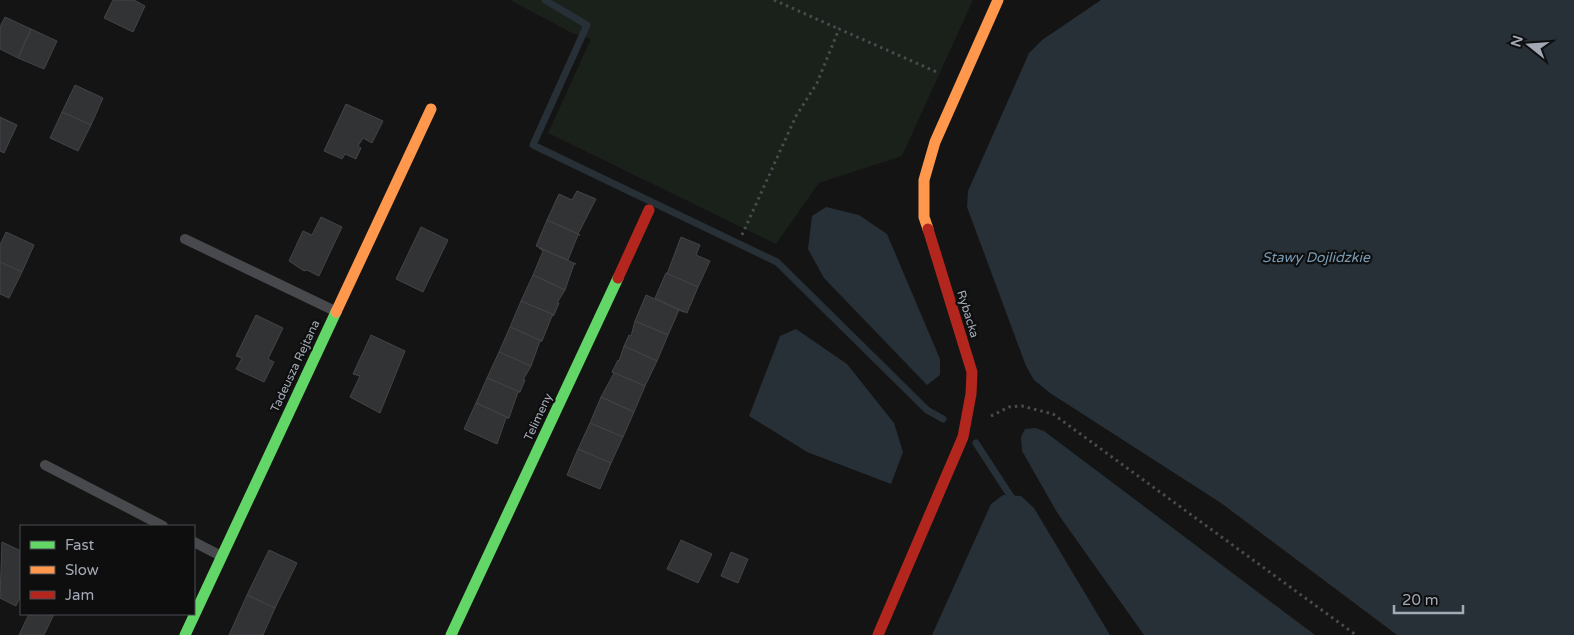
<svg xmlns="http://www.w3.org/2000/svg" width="1574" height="635" font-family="'Varela Round',sans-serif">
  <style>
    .green { fill: #19211a }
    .water { fill: #263036 }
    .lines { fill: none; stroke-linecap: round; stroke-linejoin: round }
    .stream { stroke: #263036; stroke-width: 7 }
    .building { fill: #323335; stroke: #424448 }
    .path { stroke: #494b4e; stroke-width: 3; stroke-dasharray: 2.5 4; stroke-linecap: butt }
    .lane { stroke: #47494d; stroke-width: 10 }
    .fast { stroke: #63d668; stroke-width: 11 }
    .slow { stroke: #ff974d; stroke-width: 11 }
    .jam { stroke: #b3261e; stroke-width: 11 }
    .labels { text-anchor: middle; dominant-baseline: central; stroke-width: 4.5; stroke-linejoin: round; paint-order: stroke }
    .street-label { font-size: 12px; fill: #a3aab6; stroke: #0e0e0f }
    .water-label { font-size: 14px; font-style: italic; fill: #769bb5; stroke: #0e0e0f }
  </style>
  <rect width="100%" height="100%" fill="#141414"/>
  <path class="green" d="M510,0h463l-71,156 -83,27 -43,61 -228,-111 43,-94 -19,-6z"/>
  <g class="water">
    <path d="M1101,0h473v635h-177l-176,-132 -171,-110 -16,-13 -8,-14 -59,-159 1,-16 61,-138 13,-13z"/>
    <path d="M826,207l33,8 28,19 53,125v16l-13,10 -103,-107 -16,-29 4,-33z"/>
    <path d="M796,329l51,35 47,59 9,29 -12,32 -84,-32 -58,-36 31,-80z"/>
    <path d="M1035,428l9,3 271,204h-171l-86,-121 -36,-63 -1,-14 4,-8z"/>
    <path d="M1003,495l18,1 13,12 76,127h-178l59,-131z"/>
  </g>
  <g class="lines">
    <g class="stream">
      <path d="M545,0l42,25 -54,120 244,117 150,148 16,9"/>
      <path d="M976,443l39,60"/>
    </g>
  </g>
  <g class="building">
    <path d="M113,0h21l11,6 -12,26 -29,-14z"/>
    <path d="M5,17l26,12 -13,29 -18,-9v-22z"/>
    <path d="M31,29l26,12 -13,28 -26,-11z"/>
    <path d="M75,85l28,13 -12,27 -29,-13z"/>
    <path d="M346,104l37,17 -11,22 -9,-5 -5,8 3,2 -5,11 -11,-5 -3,5 -18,-8z"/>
    <path d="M62,112l29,13 -13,26 -28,-13z"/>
    <path d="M0,117l17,8 -13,28 -4,-2z"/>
    <path d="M577,191l19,8 -18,35 -31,-14 12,-26 13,6z"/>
    <path d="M321,217l21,10 -23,49 -12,-6 -3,1 -15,-10 14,-30 9,4z"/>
    <path d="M547,220l33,15h-2l-10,25 -32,-14z"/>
    <path d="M421,227l27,13 -25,52 -27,-13z"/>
    <path d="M6,232l28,13 -12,27 -22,-10v-17z"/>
    <path d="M681,237l19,8 -4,10 14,6 -12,26 -31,-13z"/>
    <path d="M539,248l37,16h-2l-9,26 -32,-15 10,-24z"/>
    <path d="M0,262l22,10 -13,26 -9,-4z"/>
    <path d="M666,273l32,14 -11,26 -32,-15z"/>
    <path d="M533,275l32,15 -8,13h2l-5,12 -33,-14z"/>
    <path d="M646,295l38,17 -5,-2 -11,25 -33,-14z"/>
    <path d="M521,301l33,14 -2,1 -10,25 -32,-14z"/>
    <path d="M256,315l27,13 -15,31 6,3 -10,20 -28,-13 6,-11 -6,-2z"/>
    <path d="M635,321l33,14 -11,26 -33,-15 5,-11 2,1z"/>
    <path d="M510,327l32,14h-2l-9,25 -32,-14z"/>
    <path d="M371,335l34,16 -25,62 -30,-16 10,-21 -7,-2z"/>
    <path d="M624,346l33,15 -12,25 -33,-14 6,-12 1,1z"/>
    <path d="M499,352l32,14 -8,14h2l-5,12 -33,-14z"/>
    <path d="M612,372l33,14 -11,26 -33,-15 13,-24z"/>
    <path d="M487,378l33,14h-2l-9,26 -33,-15z"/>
    <path d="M601,397l33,15 -11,25 -33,-14z"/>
    <path d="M476,403l33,15h-3l-9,26 -33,-15z"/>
    <path d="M590,423l33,14 -12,26 -33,-14z"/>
    <path d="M578,449l33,14 -11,26 -33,-14z"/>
    <path d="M681,540l31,14 -14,29 -31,-14z"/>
    <path d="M2,542l19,9v43l-5,12 -16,-8z"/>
    <path d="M269,550l28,13 -22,45 -28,-13z"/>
    <path d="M731,552l17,7 -10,24 -17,-7z"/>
    <path d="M247,595l28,13 -12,27h-34z"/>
    <path d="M29,614h25l-10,21h-25z"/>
  </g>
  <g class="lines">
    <g class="path">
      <path d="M774,0l65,29"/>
      <path d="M742,235l54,-119 21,-33 22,-54 100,44"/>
      <path d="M991,416l18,-9 13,-1 31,8 303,221"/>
    </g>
    <g class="lane">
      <path d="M185,239l150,72"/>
      <path d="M45,465l118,61"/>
      <path d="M194,542l27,14"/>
    </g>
    <g class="fast">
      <path d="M185,635l151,-323"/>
      <path d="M451,635l167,-357"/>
    </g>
    <g class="slow">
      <path d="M928,229l-4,-12v-37l11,-38 63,-142"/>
      <path d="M336,312l95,-203"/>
    </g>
    <g class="jam">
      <path d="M618,278l31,-68"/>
      <path d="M878,635l85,-198 8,-43 1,-22 -44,-143"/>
    </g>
  </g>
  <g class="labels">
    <g class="street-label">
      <text transform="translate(968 314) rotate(73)">Rybacka</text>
      <text transform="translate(295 366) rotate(-65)">Tadeusza Rejtana</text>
      <text transform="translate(538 417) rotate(-65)">Telimeny</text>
    </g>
    <g class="water-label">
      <text x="1316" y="257">Stawy Dojlidzkie</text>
    </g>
  </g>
  <rect x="20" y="525" width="175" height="90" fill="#0e0e0f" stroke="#4a4c52"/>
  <rect x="30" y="541" width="25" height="8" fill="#63d668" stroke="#4a4c52"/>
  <text x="65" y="550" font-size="15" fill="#a3aab6">Fast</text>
  <rect x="30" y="566" width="25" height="8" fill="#ff974d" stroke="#4a4c52"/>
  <text x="65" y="575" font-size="15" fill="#a3aab6">Slow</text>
  <rect x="30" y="591" width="25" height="8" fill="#b3261e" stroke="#4a4c52"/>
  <text x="65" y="600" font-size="15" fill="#a3aab6">Jam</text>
  <g transform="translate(1529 45) rotate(287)" stroke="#0e0e0f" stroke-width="4" paint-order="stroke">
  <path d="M0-4L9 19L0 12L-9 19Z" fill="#a3aab6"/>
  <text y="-8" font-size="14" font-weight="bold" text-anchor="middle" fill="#a3aab6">N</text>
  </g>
  <path d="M1394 605v8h69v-8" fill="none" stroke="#a3aab6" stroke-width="2.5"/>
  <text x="1402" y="605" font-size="15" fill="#a3aab6" stroke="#0e0e0f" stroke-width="4" paint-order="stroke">20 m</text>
</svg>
